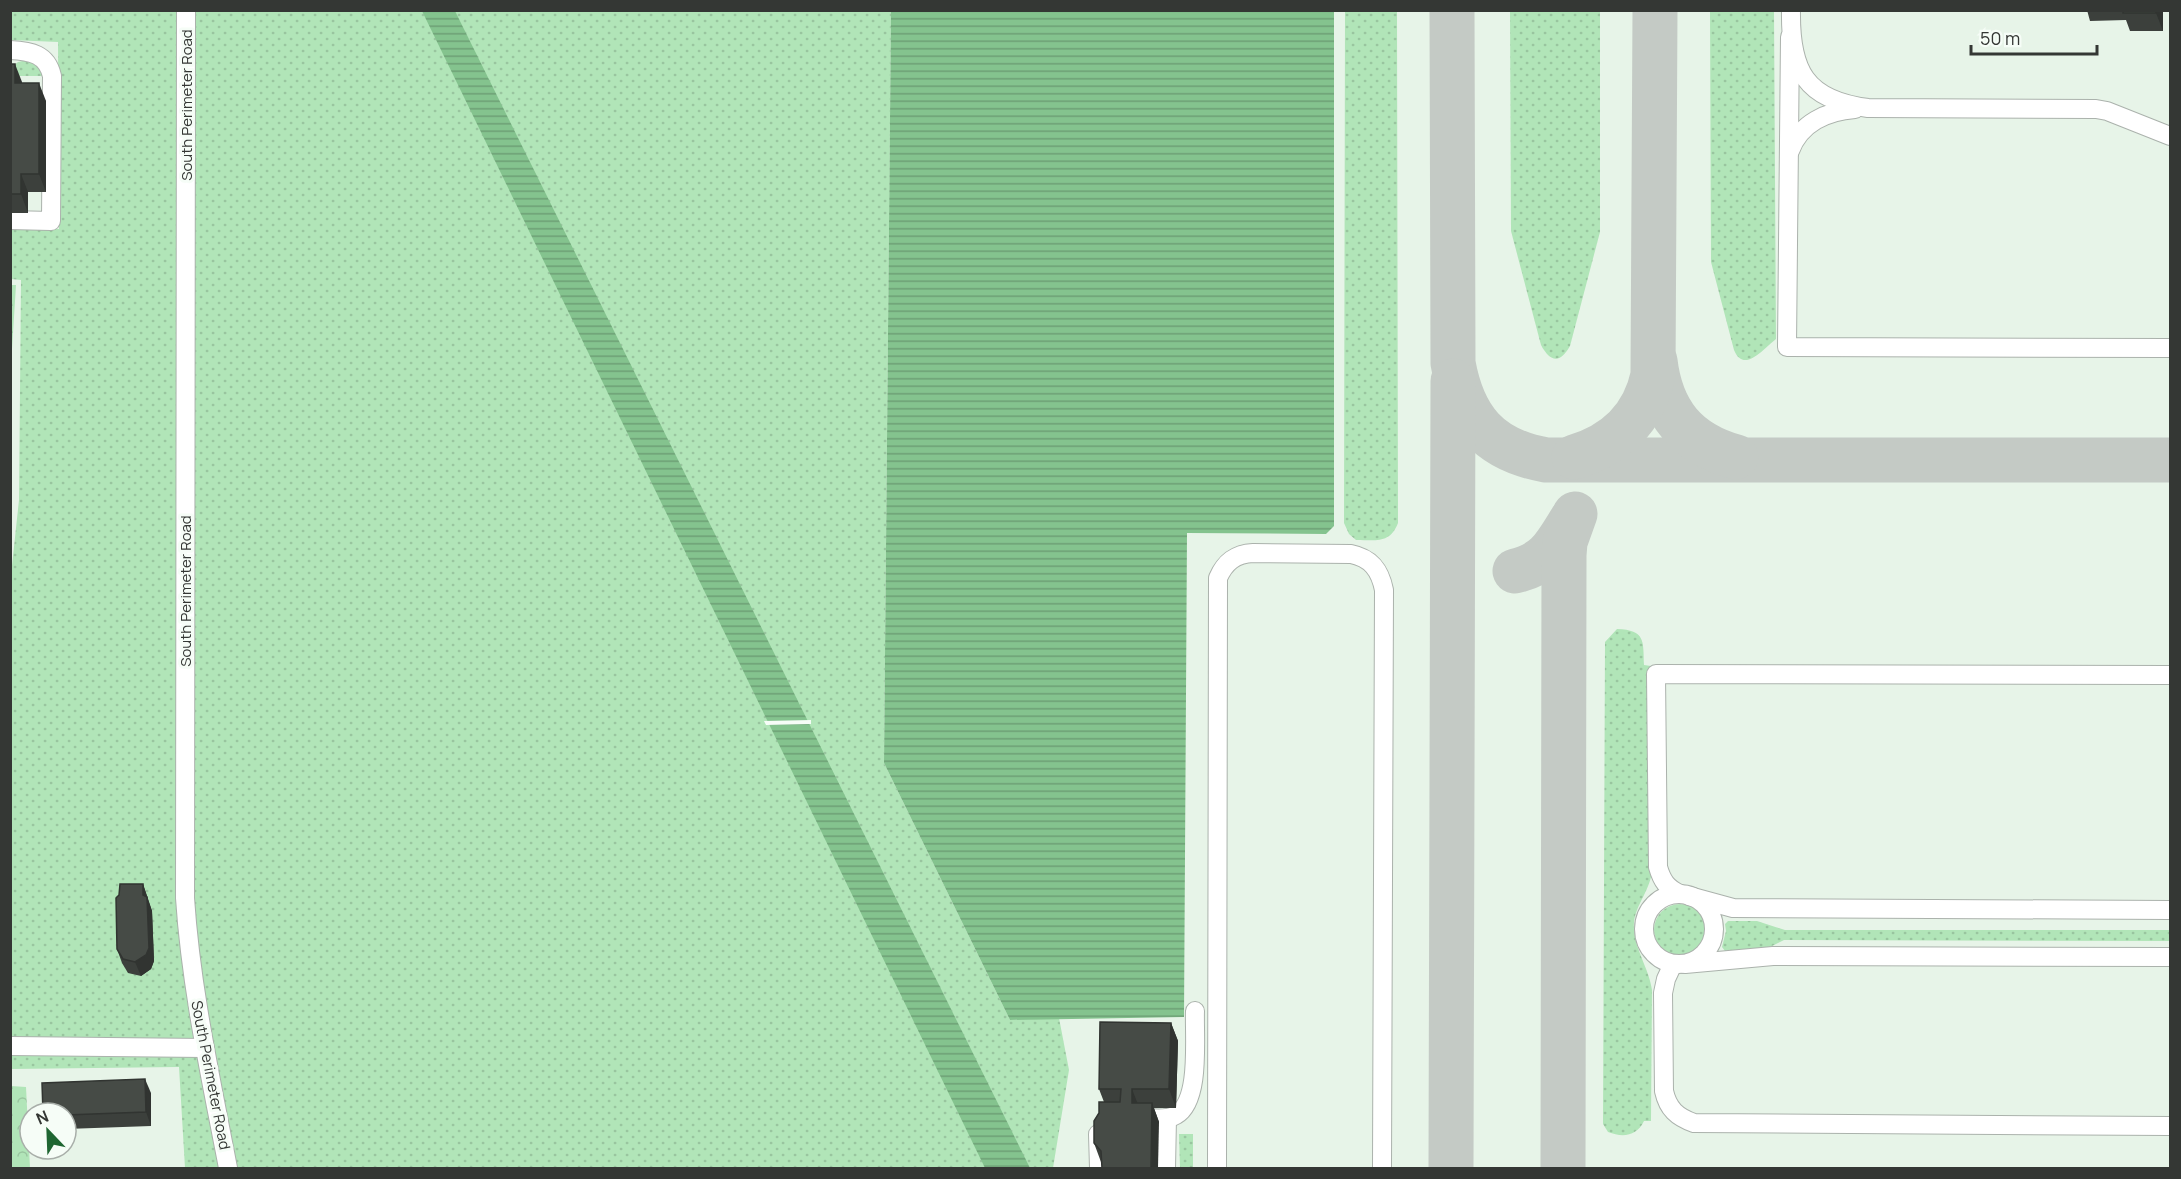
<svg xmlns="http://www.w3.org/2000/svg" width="2181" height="1179" font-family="Manrope,sans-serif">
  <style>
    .built { fill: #e7f4e8; fill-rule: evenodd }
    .grass { fill: url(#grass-dots) }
    .forest { fill: url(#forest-crowns) }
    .water { fill: url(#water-rules) }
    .pier { fill: #f6fdf7 }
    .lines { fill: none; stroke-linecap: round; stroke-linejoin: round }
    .taxiway { stroke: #c4cac5; stroke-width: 45 }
    .minor-casing { stroke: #abb2ac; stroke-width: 20 }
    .minor { stroke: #fff; stroke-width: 18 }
    .wall { fill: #3c403c }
    .shaded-wall { fill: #313431 }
    .building { fill: #464b46; stroke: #313431; stroke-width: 1.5 }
    .labels { text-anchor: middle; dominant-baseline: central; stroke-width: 6; stroke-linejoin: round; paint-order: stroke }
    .street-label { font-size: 15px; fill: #343734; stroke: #f6fdf7 }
  </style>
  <defs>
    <pattern id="grass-dots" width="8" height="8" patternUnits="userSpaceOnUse" patternTransform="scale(1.5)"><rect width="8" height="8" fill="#b1e5b8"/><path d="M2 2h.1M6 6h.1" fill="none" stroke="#99c59f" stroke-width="1.8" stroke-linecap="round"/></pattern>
    <pattern id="forest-crowns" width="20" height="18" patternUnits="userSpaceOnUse" patternTransform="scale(1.5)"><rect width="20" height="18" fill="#b1e5b8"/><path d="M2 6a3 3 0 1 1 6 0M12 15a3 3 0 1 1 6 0" fill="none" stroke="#99c59f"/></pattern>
    <pattern id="water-rules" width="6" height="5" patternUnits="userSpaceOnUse" patternTransform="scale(1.5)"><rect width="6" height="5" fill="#84c38e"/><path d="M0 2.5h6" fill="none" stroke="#6d9f75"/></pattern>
  </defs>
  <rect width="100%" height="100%" fill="#f6fdf7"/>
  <path class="built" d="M10,11h2160v1157h-2159zM30,1113h36v36h-36z"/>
  <g class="grass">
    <path d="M11,11h880l-7,752 126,257 49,-2 10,52 -16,98h-868l-6,-101 -168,2 -1,-485 9,-84 2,-220 -10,-1v-50h48l-1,-187 -47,-2z"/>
    <path d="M1345,11h52l1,512c-8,21 -22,17 -42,17l-7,-6 -5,-11z"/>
    <path d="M1510,11h90v221l-30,114c-10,18 -20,16 -29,-1l-30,-114z"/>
    <path d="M1710,11h64l2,328c-13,10 -32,35 -42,11l-23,-88z"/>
    <path d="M27,60l11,7 6,9h-33l1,-9 6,-5z"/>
    <path d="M1617,629c29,1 26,12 27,36l7,1 1,204c-1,19 -16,34 -18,52 -2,24 15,45 18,68l-1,131h-7c-7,15 -21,17 -36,11l-5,-8 2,-482z"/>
    <circle cx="1680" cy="930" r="26"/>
    <path d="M1728,921h29l28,9h385v11l-386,-1 -16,8 -43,3 -3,-4 4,-16 -1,-7z"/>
    <path d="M1179,1134h14v34h-13z"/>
  </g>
  <g class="forest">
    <path d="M11,285h5l-5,80 -1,-80z"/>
    <path d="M11,1086l15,1 4,81h-19z"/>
  </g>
  <g class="water">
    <path d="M422,11h33l575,1157h-45z"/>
    <path d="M891,11h443v515l-8,8 -139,-1 -3,484 -174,3 -126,-257z"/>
  </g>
  <path class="pier" d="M811,720v4l-45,1 -2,-4z"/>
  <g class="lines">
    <g class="taxiway">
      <path d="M1452,10l1,353c10,56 36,87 93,97h624"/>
      <path d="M1655,361c6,51 31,82 81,96"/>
      <path d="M1574,457c41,-12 70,-39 79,-82l2,-365"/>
      <path d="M1515,571c33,-8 40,-25 57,-52"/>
      <path d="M1451,1168l2,-787"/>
      <path d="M1563,1168l1,-613 1,-13 10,-28"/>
    </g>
    <defs>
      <g id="minor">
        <path d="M186,10l-1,888c6,91 26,181 43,270"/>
        <path d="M1791,10c-1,60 14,90 77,98l228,1 11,2 63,25"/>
        <path d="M1790,37l-3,310 383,1"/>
        <path d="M10,50c21,1 37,4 42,26l-1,145 -41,-1"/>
        <path d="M1790,151c10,-28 37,-40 65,-42"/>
        <circle cx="1679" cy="929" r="35"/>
        <path d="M1680,894c-13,-6 -18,-13 -22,-27l-2,-193 514,1"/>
        <path d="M1689,896l44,12 437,2"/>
        <path d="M1673,964l-7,15 -3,14 1,98c4,18 13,26 30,32l476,3"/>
        <path d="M1685,964l88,-8 397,1"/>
        <path d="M10,1046l195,2"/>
        <path d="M1138,1117c12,1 28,4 38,-2 25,-14 18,-78 19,-104"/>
        <path d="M1098,1134l1,34"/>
        <path d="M1166,1168l1,-50"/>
        <path d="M1217,1168l1,-590c7,-16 17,-24 35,-25l98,1c20,4 29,16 33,36l-2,578"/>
      </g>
    </defs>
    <use href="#minor" class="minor-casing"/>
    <use href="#minor" class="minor"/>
  </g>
  <g class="wall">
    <path d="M2087,10h76v21h-33l-4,-11 -36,1z"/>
    <path d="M10,64l12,19 24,18v91h-18v21h-18z"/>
    <path d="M143,884l9,27 2,50 -3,8 -10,7 -13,-3 -6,-10 -5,-14z"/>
    <path d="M1171,1023l7,18 -2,67h-22l5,14 -58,40 -7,-19 5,-30 5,-11 -5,-13z"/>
    <path d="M151,1093v33l-85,3v-16z"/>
  </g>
  <g class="shaded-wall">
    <path d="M2156,10h7v21l-7,-18z"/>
    <path d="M15,64l7,18v19l-7,-18z"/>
    <path d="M39,83l7,18v91l-7,-18z"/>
    <path d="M21,174l7,18v21l-7,-19z"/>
    <path d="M143,884l9,27 2,50 -3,8 -10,7 -6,-14 8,-67z"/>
    <path d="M1171,1023l7,18 -2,67 -7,-19z"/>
    <path d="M145,1079l6,14v33l-5,-14z"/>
    <path d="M1132,1089l7,18 -7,-4z"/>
    <path d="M1152,1103l7,19 -1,46h-7z"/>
  </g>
  <g class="building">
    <rect x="2123" y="10" width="33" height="3"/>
    <path d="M10,64h5v19h24v91h-18v20h-11z"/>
    <path d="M120,884h23v11l4,2 2,51 -3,7 -11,7 -12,-3 -6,-10 -1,-51 3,-3z"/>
    <path d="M1100,1022l71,1 -2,66h-37v14h20l-1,65h-49l-1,-17 -7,-8v-22l5,-8v-11h21l1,-13h-22z"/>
    <path d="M145,1079l1,33 -80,3v-2h-23l-1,-30z"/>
  </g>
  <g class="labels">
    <g class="street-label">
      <text transform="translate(186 105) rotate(-90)">South Perimeter Road</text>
      <text transform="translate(185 591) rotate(-90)">South Perimeter Road</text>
      <text transform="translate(211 1075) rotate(79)">South Perimeter Road</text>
    </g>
  </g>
  <rect width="2181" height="1179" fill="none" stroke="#343734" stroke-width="24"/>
  <g transform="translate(48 1131) rotate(337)"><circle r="28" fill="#f6fdf7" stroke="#a8aea9" stroke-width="1.5"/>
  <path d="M0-4.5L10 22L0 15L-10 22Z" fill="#1f6632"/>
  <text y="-9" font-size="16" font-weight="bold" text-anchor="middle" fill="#343734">N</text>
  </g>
  <path d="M1971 45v9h126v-9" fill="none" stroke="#343734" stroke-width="3"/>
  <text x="1980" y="45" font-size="18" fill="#343734" stroke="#f6fdf7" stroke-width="4.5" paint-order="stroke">50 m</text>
</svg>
